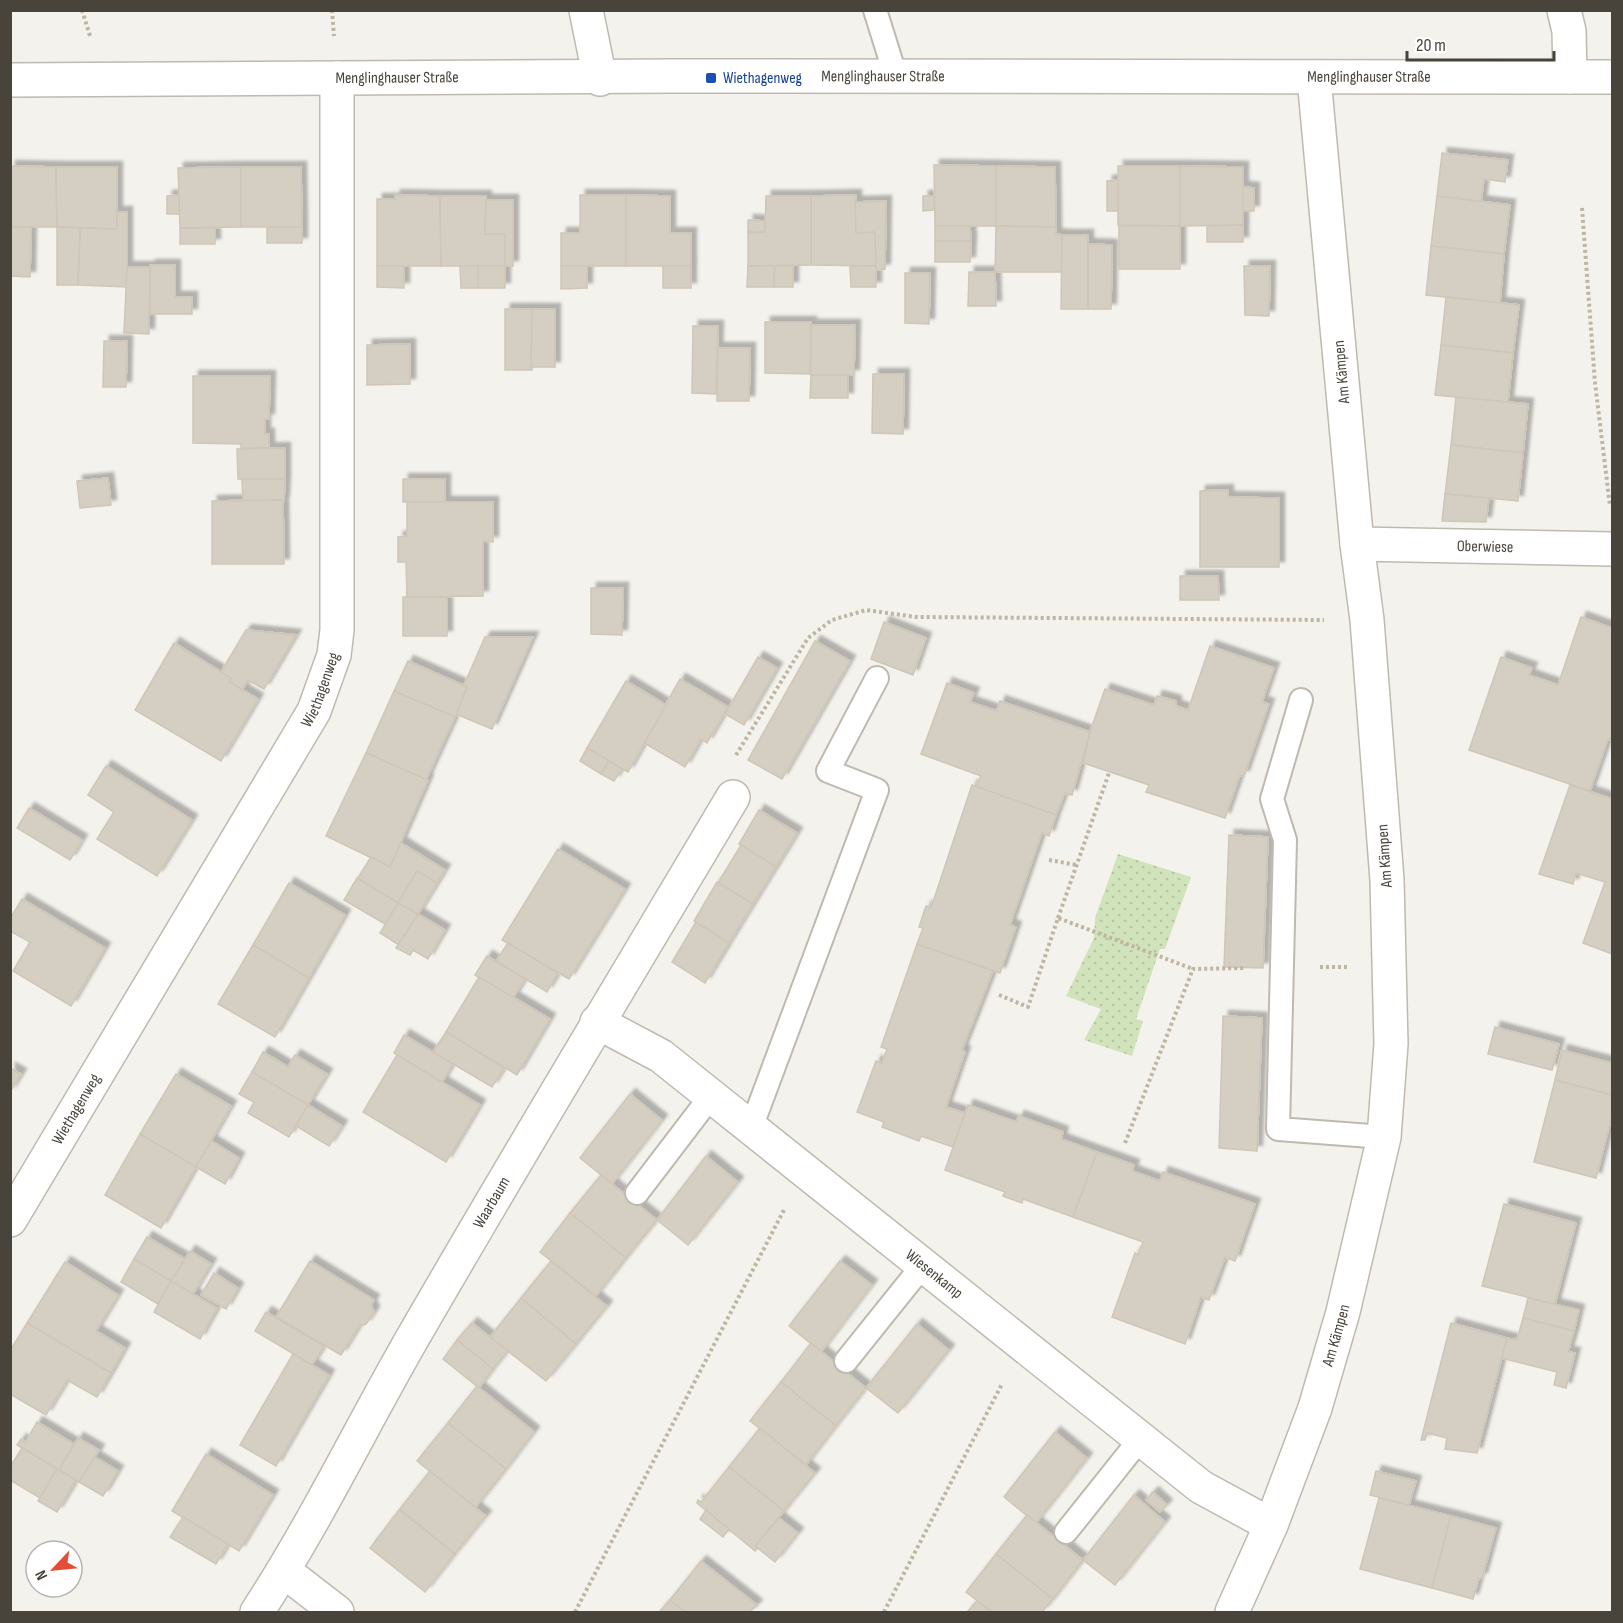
<svg xmlns="http://www.w3.org/2000/svg" width="1623" height="1623" font-family="'Sofia Sans Condensed',sans-serif">
  <style>
    .park { fill: url(#park-dots) }
    .building { fill: #d5cec3; stroke: #cfc6b7; stroke-width: 1.5; filter: url(#shadow) }
    .lines { fill: none; stroke-linecap: round; stroke-linejoin: round }
    .service-casing { stroke: #bfbab0; stroke-width: 26 }
    .minor-casing { stroke: #bfbab0; stroke-width: 36 }
    .tertiary-casing { stroke: #bfbab0; stroke-width: 36 }
    .path { stroke: #bfb5a3; stroke-width: 4; stroke-dasharray: 3 3; stroke-linecap: butt }
    .service { stroke: #fff; stroke-width: 22 }
    .minor { stroke: #fff; stroke-width: 33 }
    .tertiary { stroke: #fff; stroke-width: 33 }
    .transit-dot { fill: #1a4fb4; stroke: #fff; stroke-width: 2 }
    .labels { text-anchor: middle; dominant-baseline: central; stroke-width: 6; stroke-linejoin: round; paint-order: stroke }
    .street-label { font-size: 16px; fill: #48433b; stroke: #fff }
    .transit-label { font-size: 16px; fill: #164399; stroke: #fff; text-anchor: start }
  </style>
  <defs>
    <pattern id="park-dots" width="8" height="8" patternUnits="userSpaceOnUse" patternTransform="scale(1.5)"><rect width="8" height="8" fill="#d1e3ba"/><path d="M2 2h.1M6 6h.1" fill="none" stroke="#b5c4a1" stroke-width="1.8" stroke-linecap="round"/></pattern>
    <filter id="shadow"><feDropShadow dx="5.5" dy="-5.5" stdDeviation="1.5" flood-color="#0004"/></filter>
  </defs>
  <rect width="100%" height="100%" fill="#f4f2ec"/>
  <path class="park" d="M1118,854l73,23 -26,72h-5l-24,70 7,2 -11,35 -48,-16 17,-31 -35,-13 28,-58 1,-20z"/>
  <g class="building">
    <path d="M1442,153l66,7 -3,22 -21,-3 -3,23 -44,-6z"/>
    <path d="M934,165l62,1v60h-61z"/>
    <path d="M10,166l46,1 1,60h-47z"/>
    <path d="M996,166l59,1 1,60 -60,-1z"/>
    <path d="M1118,166h62v60l-62,-1z"/>
    <path d="M1180,166l63,1v58l-63,1z"/>
    <path d="M56,167h61v62l-60,-2z"/>
    <path d="M241,167h60l1,60h-61z"/>
    <path d="M241,167v60l-61,1 -2,-60z"/>
    <path d="M1118,180v31h-11v-30z"/>
    <path d="M1243,187l11,1v23h-11z"/>
    <path d="M179,195v19h-12v-18z"/>
    <path d="M395,195l45,1 1,70h-64v-67h18z"/>
    <path d="M580,195h46v71h-65v-33h19z"/>
    <path d="M626,195l44,1v37h21v33h-65z"/>
    <path d="M856,195v38l19,-1 1,34 -65,-1v-69z"/>
    <path d="M440,196h46l-1,38h20v32h-64z"/>
    <path d="M766,196h45v69l-63,1v-34h17z"/>
    <path d="M923,196h11v14l-11,1z"/>
    <path d="M1437,196l73,9 -6,49 -73,-8z"/>
    <path d="M486,200h27v66h-8v-32h-20z"/>
    <path d="M886,201l-1,68 -9,1 -1,-38 -19,1 -1,-31z"/>
    <path d="M117,212h10v75l-49,-2 2,-57 37,1z"/>
    <path d="M748,220l17,1v11h-17z"/>
    <path d="M1243,225v17h-36v-16z"/>
    <path d="M935,226h35l1,15h-36z"/>
    <path d="M996,226l60,1v7l6,1v37h-67z"/>
    <rect x="1119" y="226" width="61" height="43"/>
    <path d="M10,227h21l-1,50 -20,-1z"/>
    <path d="M57,227l23,1 -2,57h-21z"/>
    <rect x="267" y="227" width="35" height="16"/>
    <rect x="180" y="228" width="35" height="16"/>
    <path d="M1062,235h26v74h-27z"/>
    <path d="M935,241h36l-1,21h-35z"/>
    <path d="M1088,244l24,1 -1,64h-23z"/>
    <path d="M1431,246l73,8 -4,49 -74,-8z"/>
    <path d="M150,265h25v32h17v17h-42z"/>
    <path d="M377,266h27v22l-27,-1z"/>
    <path d="M460,266h18v22h-17z"/>
    <rect x="478" y="266" width="27" height="22"/>
    <path d="M561,266h26v22l-26,1z"/>
    <rect x="663" y="266" width="28" height="22"/>
    <path d="M748,266h27l-1,21h-27z"/>
    <path d="M775,266h18v21h-19z"/>
    <path d="M850,266h26v21h-25z"/>
    <path d="M1244,266h26l-1,50 -24,-1z"/>
    <path d="M127,267h23l-1,67 -25,-1z"/>
    <path d="M969,272h26l1,34h-28z"/>
    <path d="M905,273h25l-1,51 -24,-1z"/>
    <path d="M1446,297l73,8 -6,48 -72,-8z"/>
    <rect x="505" y="309" width="27" height="61"/>
    <path d="M532,309h23v58h-24z"/>
    <path d="M765,322h46l-1,52 -45,-1z"/>
    <path d="M811,325h44l-1,50h-43z"/>
    <path d="M693,326h25l-2,68 -24,-1z"/>
    <path d="M104,341h23l-1,46h-23z"/>
    <path d="M410,344v40l-43,1v-40z"/>
    <path d="M1441,345l72,8 -5,49 -73,-7z"/>
    <path d="M718,348h32l-1,53h-32z"/>
    <path d="M873,374h31l-1,60 -31,-1z"/>
    <path d="M811,375h37v23h-38z"/>
    <path d="M193,376h77l-1,43h-4v15h4v14h-28v-4l-48,-1z"/>
    <path d="M1456,397l72,7 -5,49 -72,-8z"/>
    <path d="M1451,445l72,8 -5,48 -73,-7z"/>
    <path d="M285,448v31h-47l-1,-30z"/>
    <path d="M108,478l3,27 -31,3 -3,-27z"/>
    <path d="M242,479h43l-1,22h-41z"/>
    <rect x="403" y="479" width="42" height="23"/>
    <path d="M1228,490v7l51,1v69h-79v-76z"/>
    <path d="M1445,494l44,4 -3,24 -44,-1z"/>
    <path d="M283,500l1,64h-72v-63z"/>
    <path d="M407,502h86v40l-10,-1v55l-76,1 -1,-35h-8v-25l9,-1z"/>
    <path d="M1180,576h38l1,24h-39z"/>
    <path d="M591,588h32l-1,47 -31,-1z"/>
    <rect x="403" y="597" width="44" height="39"/>
    <path d="M1581,617l31,11v112l-4,-1 -18,52 -121,-41 32,-93 31,11 -3,7 29,10z"/>
    <path d="M884,622l42,16 -13,37 -42,-16z"/>
    <path d="M246,630l50,5 -32,54 -16,-9 -6,10 -13,-8 2,-4 -10,-6z"/>
    <path d="M485,637h48l-41,92 -36,-15 11,-27 -3,-2z"/>
    <path d="M815,641l35,20 -68,118 -34,-19z"/>
    <path d="M174,643l57,35 -2,4 29,17 -37,62 -86,-51z"/>
    <path d="M1210,646l64,22 -12,34 7,2 -25,72 -4,-1 -15,43 -79,-26 3,-7 -66,-22 7,-31 15,-43 49,16 3,-9 19,5v5l12,4z"/>
    <path d="M758,657l19,11 -33,57 -19,-11z"/>
    <path d="M408,661l59,26 -12,30 -61,-26z"/>
    <path d="M680,679l48,28 -21,36 -6,-4 -16,28 -41,-24z"/>
    <path d="M626,681l40,24 -38,67 -41,-24z"/>
    <path d="M947,683l27,10 -4,9 27,9 3,-10 90,31 -18,63 -7,-2 -9,22 -80,-28 5,-11 -60,-22z"/>
    <path d="M394,691l61,26 -29,63 -60,-27z"/>
    <path d="M587,748l22,13 -8,13 -21,-13z"/>
    <path d="M366,753l62,27 -38,87 -64,-31z"/>
    <path d="M609,761l13,8 -8,12 -13,-7z"/>
    <path d="M106,766l86,54 -35,56 -60,-37 17,-27 -26,-17z"/>
    <path d="M972,785l84,30 -7,21 -7,-3 -32,92 6,2 -16,46 -83,-29 6,-16 -4,-1 7,-21 5,2z"/>
    <path d="M1570,785l42,14v155l-29,-11 22,-61 -29,-9 -3,11 -34,-10z"/>
    <path d="M29,808l53,32 -12,20 -53,-32z"/>
    <path d="M759,810l38,23 -21,34 -37,-23z"/>
    <path d="M1229,835l39,2 -5,131 -39,-1z"/>
    <path d="M401,843l44,27 -8,13 -20,-12 -19,32 -40,-25 13,-21 19,10z"/>
    <path d="M741,845l35,22 -23,37 -35,-21z"/>
    <path d="M558,849l67,40 -56,90 -67,-39z"/>
    <path d="M417,871l20,12 -19,31 -20,-11z"/>
    <path d="M357,878l41,25 -13,21 -41,-24z"/>
    <path d="M717,882l36,22 -24,39 -35,-22z"/>
    <path d="M289,883l56,32 -36,63 -56,-33z"/>
    <path d="M22,899l83,49 -34,58 -58,-35 17,-29 -20,-11v-12z"/>
    <path d="M398,903l20,11 -19,31 -19,-12z"/>
    <path d="M418,914l27,16 -17,29 -15,-9 -3,5 -14,-7z"/>
    <path d="M696,922l33,21 -24,40 -33,-21z"/>
    <path d="M508,943l50,30 -11,19 -51,-31z"/>
    <path d="M917,944l76,27 -31,79 3,2 -19,55 19,6 -12,34 -32,-11 -2,5 -37,-14 2,-5 -27,-10 19,-51 6,2 5,-14 -6,-2z"/>
    <path d="M253,945l56,33 -34,59 -57,-33z"/>
    <path d="M487,956l38,23 -12,19 -38,-23z"/>
    <path d="M479,977l71,42 -33,56 -71,-43z"/>
    <path d="M1223,1016l39,2 -5,133 -38,-3z"/>
    <path d="M1495,1027l64,17 -7,26 -64,-16z"/>
    <path d="M446,1032l58,36 -12,19 -59,-35z"/>
    <path d="M404,1035l49,29 -11,18 -48,-29z"/>
    <path d="M1562,1050l50,13v32l-57,-15z"/>
    <path d="M263,1052l25,15 7,-12 32,19 -19,31 -56,-33z"/>
    <path d="M397,1055l83,50 -34,57 -83,-50z"/>
    <path d="M10,1068l11,6 -11,18z"/>
    <path d="M252,1072l56,33 -19,32 -41,-24 6,-11 -15,-8z"/>
    <path d="M176,1074l55,32 -35,61 -56,-33z"/>
    <path d="M1555,1080l57,15v21l-16,62 -62,-16z"/>
    <path d="M630,1094l32,26 -50,64 -32,-26z"/>
    <path d="M308,1105l34,21 -13,20 -33,-20z"/>
    <path d="M968,1105l48,17 3,-6 44,16 -2,7 36,13 -24,65 -50,-18 -1,4 -19,-7 2,-4 -60,-22z"/>
    <path d="M140,1134l56,33 -35,61 -56,-33z"/>
    <path d="M211,1141l28,17 -14,26 -29,-17z"/>
    <path d="M1097,1152l37,13 -2,6 28,10 3,-9 92,32 -20,57 -10,-4 -16,43 -8,-3 -16,47 -73,-27 23,-64 3,2 5,-13 -70,-25z"/>
    <path d="M706,1156l32,26 -50,63 -31,-25z"/>
    <path d="M601,1175l56,45 -31,38 -56,-45z"/>
    <path d="M1504,1204l72,19 -21,81 -73,-18z"/>
    <path d="M570,1213l56,45 -30,38 -56,-44z"/>
    <path d="M147,1237l38,22 -14,22 -37,-22z"/>
    <path d="M190,1251l21,13 -18,30 -22,-13z"/>
    <path d="M134,1259l37,22 -13,23 -37,-22z"/>
    <path d="M310,1261l64,39 -3,5 3,7 -8,12 -7,2 -18,29 -65,-38z"/>
    <path d="M551,1261l56,45 -31,38 -55,-46z"/>
    <path d="M840,1261l32,24 -51,67 -32,-26z"/>
    <path d="M65,1262l53,33 -22,36 29,17 -14,25 -84,-50z"/>
    <path d="M214,1273l24,15 -12,21 -25,-14z"/>
    <path d="M171,1281l46,27 -17,31 -46,-27z"/>
    <path d="M521,1298l55,46 -30,37 -56,-44z"/>
    <path d="M1528,1298l51,12 -5,21 -51,-13z"/>
    <path d="M266,1312l58,34 -12,19 -57,-34z"/>
    <path d="M1523,1318l51,13 -6,21 7,1 -9,35 -12,-3 3,-13 -56,-14 6,-20 10,2z"/>
    <path d="M27,1323l84,50 -14,24 -30,-17 -21,35 -36,-21v-43z"/>
    <path d="M472,1323l36,28 -15,18 -36,-29z"/>
    <path d="M1451,1323l56,15 -30,115 -32,-4 2,-11 -20,-5 -2,7h-4z"/>
    <path d="M917,1324l32,26 -51,63 -32,-25z"/>
    <path d="M457,1340l36,29 -14,19 -36,-29z"/>
    <path d="M811,1343l55,45 -30,38 -55,-44z"/>
    <path d="M293,1354l36,21 -53,91 -36,-21z"/>
    <path d="M781,1382l55,44 -30,39 -56,-44z"/>
    <path d="M477,1386l57,46 -28,37 -58,-46z"/>
    <path d="M37,1422l37,22 -15,26 -42,-25 4,-6 4,4z"/>
    <path d="M448,1423l58,46 -31,39 -58,-47z"/>
    <path d="M760,1428l55,45 -31,38 -55,-44z"/>
    <path d="M1055,1432l32,26 -51,65 -32,-26z"/>
    <path d="M78,1438l21,12 -20,32 -20,-12z"/>
    <path d="M22,1448l35,21 -17,29 -30,-18v-13z"/>
    <path d="M206,1454l67,41 -34,56 -67,-40z"/>
    <path d="M95,1457l23,14 -15,25 -24,-14z"/>
    <path d="M729,1467l55,44 -29,35 3,2 -3,3 -58,-48 1,-3 3,2z"/>
    <path d="M57,1469l19,11 -19,32 -19,-11z"/>
    <path d="M430,1471l56,45 -31,38 -55,-45z"/>
    <path d="M1376,1471l40,10 -7,24 -39,-10z"/>
    <path d="M1153,1492l14,13 -7,7 -14,-12z"/>
    <path d="M1134,1495l31,27 -50,63 -32,-25z"/>
    <path d="M1379,1498l72,18 -19,72 -72,-19z"/>
    <path d="M399,1510l56,44 -30,38 -55,-44z"/>
    <path d="M706,1510l23,19 -6,8 -23,-18z"/>
    <path d="M1027,1515l56,45 -30,39 -57,-45z"/>
    <path d="M1451,1516l45,12 -14,50h-3l-6,21 -41,-11z"/>
    <path d="M183,1517l45,27 -12,20 -46,-27z"/>
    <path d="M779,1518l19,15 -23,29 -20,-16z"/>
    <path d="M996,1554l57,45 -11,13h-50l-26,-20z"/>
    <path d="M701,1561l56,44 -7,7h-65l-15,-12z"/>
    <path d="M670,1600l15,12h-26z"/>
    <path d="M977,1601l15,11h-25z"/>
  </g>
  <g class="lines">
    <defs>
      <g id="service">
        <path d="M875,10l21,67"/>
        <path d="M1301,700l-29,99 13,41 -7,289 106,8"/>
        <path d="M751,1128l126,-338 -49,-19 49,-93"/>
        <path d="M637,1193l74,-97"/>
        <path d="M846,1361l77,-96"/>
        <path d="M1066,1532l75,-94"/>
      </g>
      <g id="minor">
        <path d="M586,10l14,69"/>
        <path d="M1564,10l5,21 1,46"/>
        <path id="s1" d="M1357,544l255,5"/>
        <path id="s2" d="M597,1022l64,34 540,431 70,38"/>
        <path id="s3" d="M10,1220l304,-509 20,-56 3,-25v-552"/>
        <path d="M284,1571l53,41"/>
        <path id="s4" d="M257,1612c59,-90 105,-187 159,-280 104,-180 211,-357 317,-535"/>
        <path id="s5" d="M1232,1612l39,-87 44,-117 28,-96 41,-175 7,-93 -4,-164 -20,-260 -10,-76 -43,-466"/>
      </g>
      <g id="tertiary">
        <path id="s6" d="M10,80l661,-4 941,1"/>
      </g>
    </defs>
    <use href="#service" class="service-casing"/>
    <use href="#minor" class="minor-casing"/>
    <use href="#tertiary" class="tertiary-casing"/>
    <g class="path">
      <path d="M82,10l8,26"/>
      <path d="M332,10l2,26"/>
      <path d="M1582,208l13,175 15,123"/>
      <path d="M736,755l72,-117 24,-18 34,-10 50,7 408,3"/>
      <path d="M1049,860l28,5"/>
      <path d="M1058,918l51,-145"/>
      <path d="M1320,967h28"/>
      <path d="M999,995l29,12 30,-89 135,51"/>
      <path d="M1125,1143l68,-174 53,-1"/>
      <path d="M575,1612l210,-404"/>
      <path d="M884,1612l118,-228"/>
    </g>
    <use href="#service" class="service"/>
    <use href="#minor" class="minor"/>
    <use href="#tertiary" class="tertiary"/>
  </g>
  <rect class="transit-dot" x="705" y="72" width="12" height="12" rx="3"/>
  <g class="labels">
    <g class="street-label">
      <text stroke="none"><textPath href="#s6" startOffset="873">Menglinghauser Straße</textPath></text>
      <text stroke="none"><textPath href="#s6" startOffset="387">Menglinghauser Straße</textPath></text>
      <text stroke="none"><textPath href="#s6" startOffset="1359">Menglinghauser Straße</textPath></text>
      <text transform="translate(1342 372) rotate(-95)">Am Kämpen</text>
      <text stroke="none"><textPath href="#s1" startOffset="128">Oberwiese</textPath></text>
      <text stroke="none"><textPath href="#s3" startOffset="615">Wiethagenweg</textPath></text>
      <text transform="translate(1385 856) rotate(-94)">Am Kämpen</text>
      <text stroke="none"><textPath href="#s3" startOffset="129">Wiethagenweg</textPath></text>
      <text stroke="none"><textPath href="#s4" startOffset="472">Waarbaum</textPath></text>
      <text stroke="none"><textPath href="#s2" startOffset="422">Wiesenkamp</textPath></text>
      <text stroke="none"><textPath href="#s5" startOffset="296">Am Kämpen</textPath></text>
    </g>
    <g class="transit-label">
      <text x="723" y="78">Wiethagenweg</text>
    </g>
  </g>
  <rect width="1623" height="1623" fill="none" stroke="#48433b" stroke-width="24"/>
  <g transform="translate(54 1569) rotate(244)"><circle r="28" fill="#ffffff" stroke="#b6b4b1" stroke-width="1.5"/>
  <path d="M0-4.5L10 22L0 15L-10 22Z" fill="#e24f36"/>
  <text y="-9" font-size="16" font-weight="bold" text-anchor="middle" fill="#48433b">N</text>
  </g>
  <path d="M1407 51v9h147v-9" fill="none" stroke="#48433b" stroke-width="3"/>
  <text x="1416" y="51" font-size="18" fill="#48433b" stroke="#ffffff" stroke-width="4.5" paint-order="stroke">20 m</text>
</svg>
